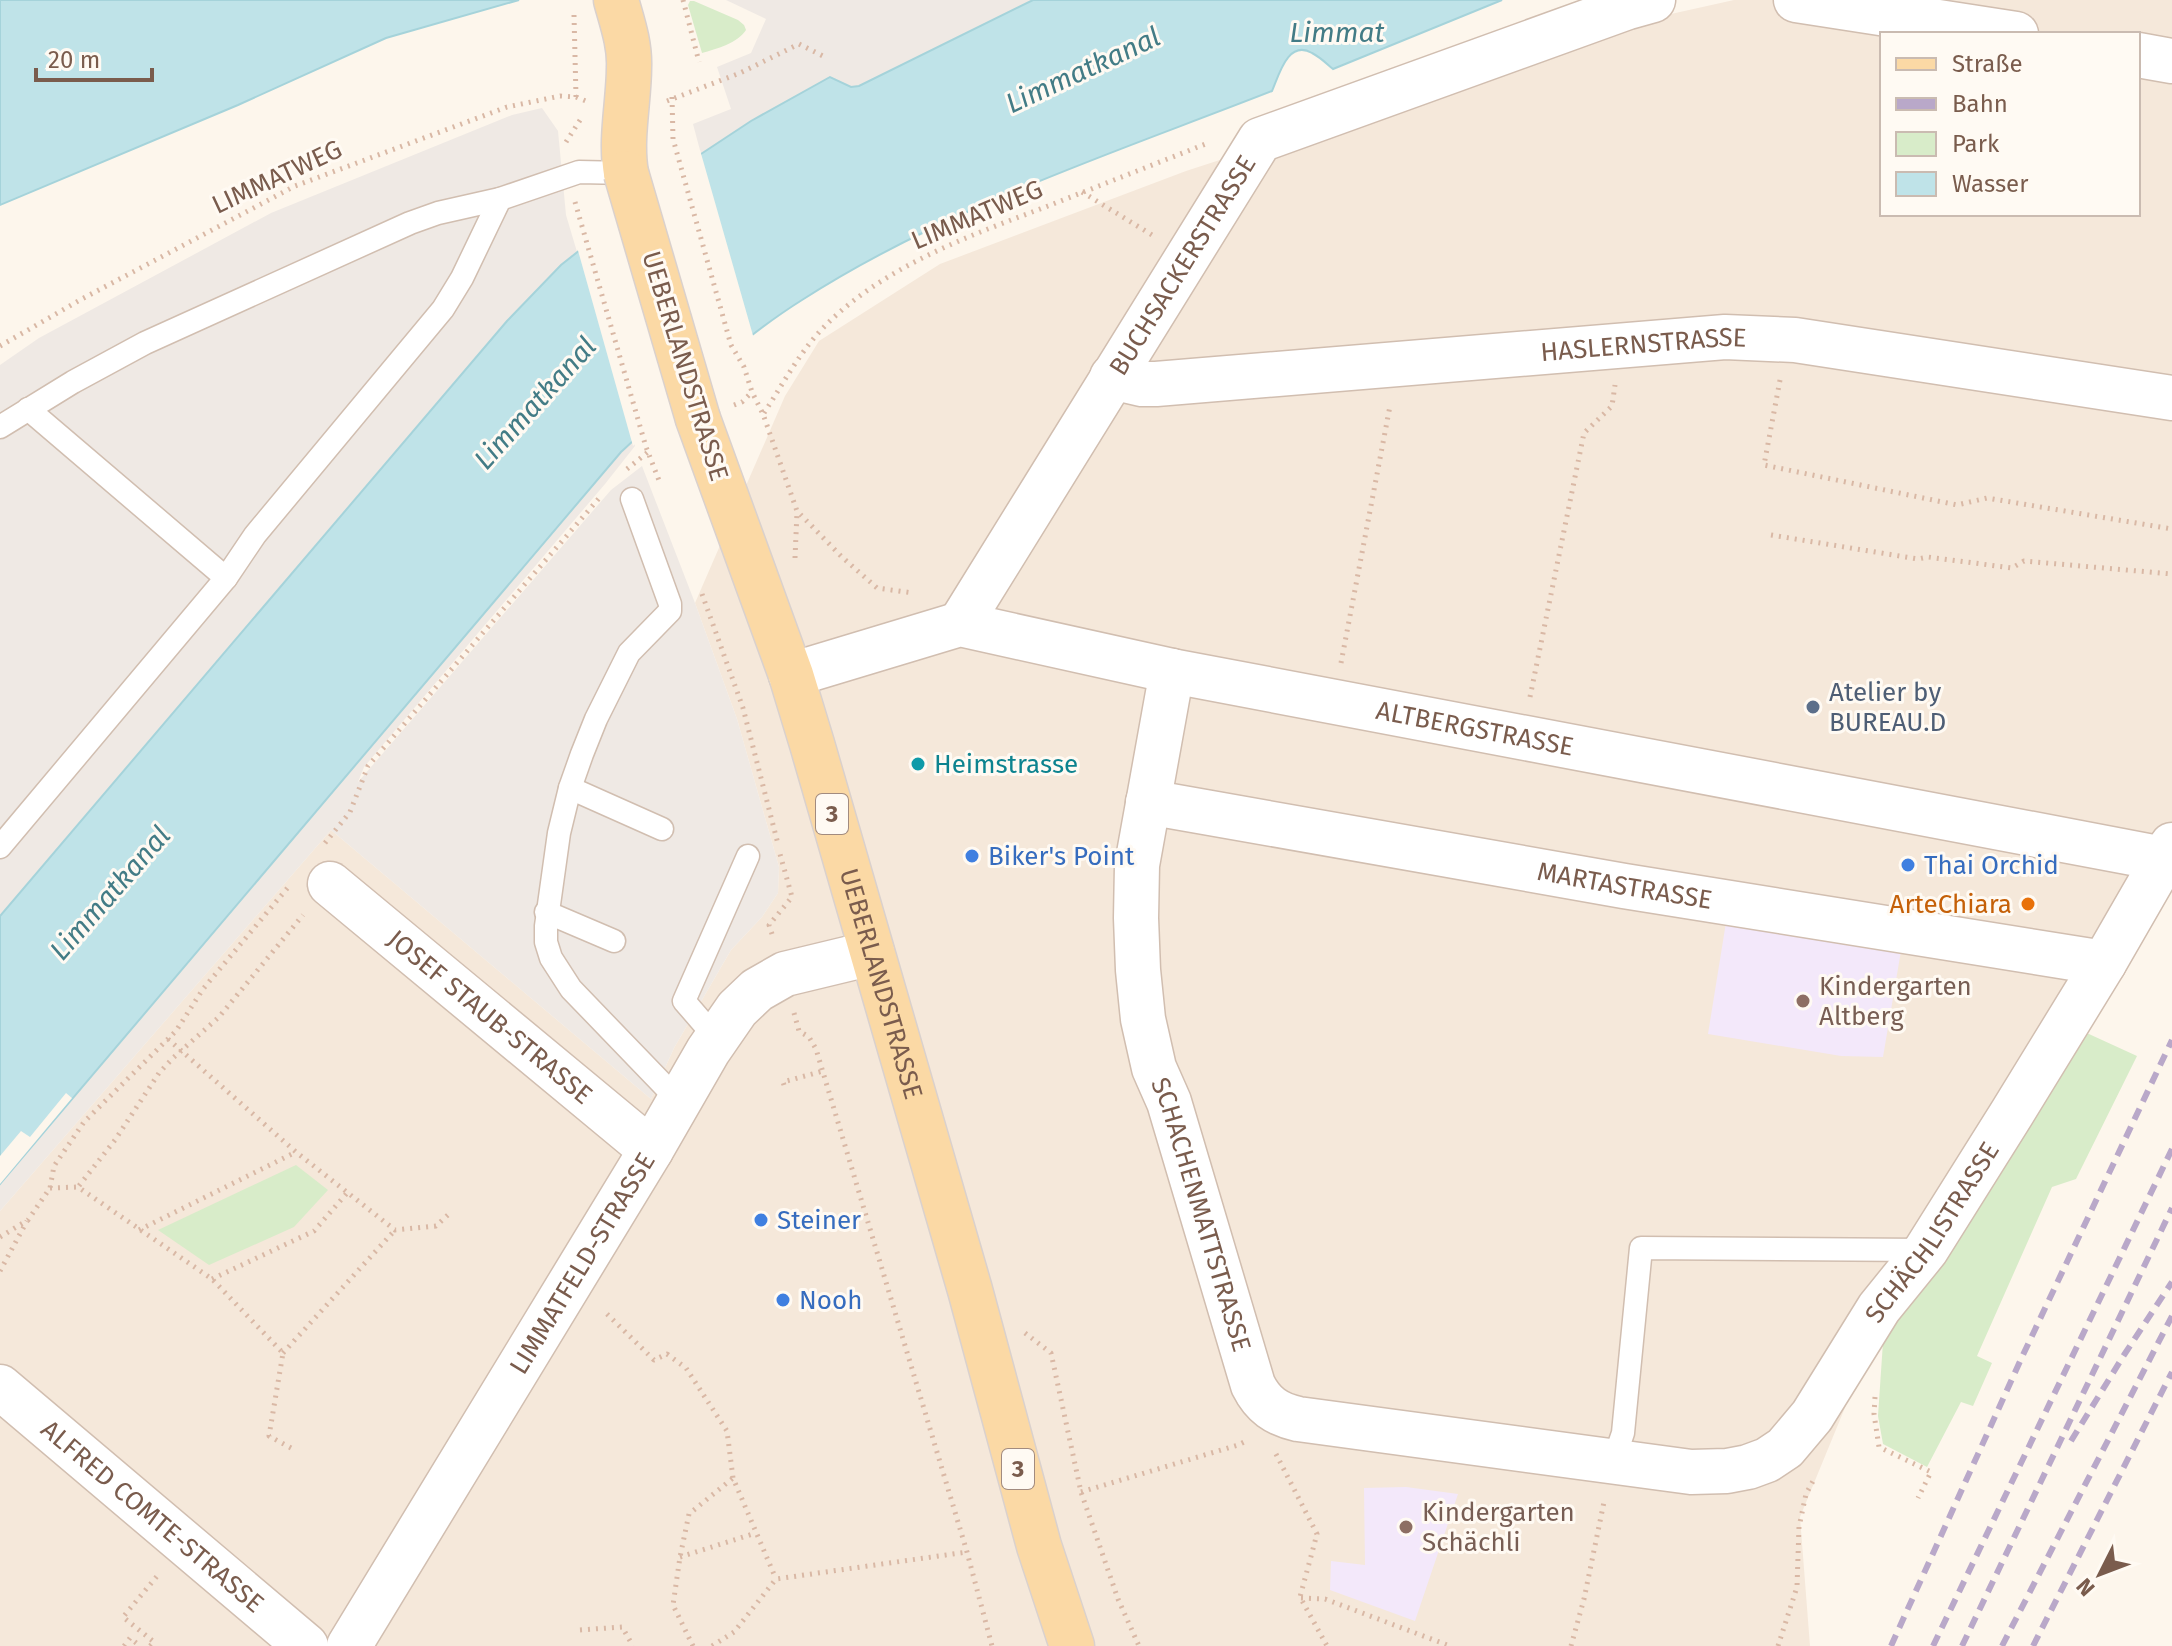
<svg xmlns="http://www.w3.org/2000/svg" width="2172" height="1646" font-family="'Fira Sans',sans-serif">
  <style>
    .residential { fill: #f5e8da; fill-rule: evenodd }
    .industrial { fill: #efe9e4 }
    .education { fill: #f3e8fa }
    .green { fill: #d8ecc9 }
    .water { fill: #bfe3e8; stroke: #a5d3da; stroke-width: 2 }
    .pier { fill: #fdf6ec }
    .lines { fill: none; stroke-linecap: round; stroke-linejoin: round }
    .lane-casing { stroke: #d1beb0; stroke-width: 25 }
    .street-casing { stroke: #d1beb0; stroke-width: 47 }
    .primary-casing { stroke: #dad1cd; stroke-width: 47 }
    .path { stroke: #d9b8a5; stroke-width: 5; stroke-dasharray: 2 6; stroke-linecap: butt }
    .lane { stroke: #fff; stroke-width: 22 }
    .street { stroke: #fff; stroke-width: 44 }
    .primary { stroke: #fbd9a5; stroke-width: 44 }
    .rail { stroke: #b9a8c9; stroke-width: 6; stroke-dasharray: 12 8; stroke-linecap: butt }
    .primary-bridge-casing { stroke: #dad1cd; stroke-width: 47; stroke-linecap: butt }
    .primary-bridge { stroke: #fbd9a5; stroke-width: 44 }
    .service-dot { fill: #5c6f8a; stroke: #fffaf3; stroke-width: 3 }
    .culture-dot { fill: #0f9aa8; stroke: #fffaf3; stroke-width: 3 }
    .shop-dot { fill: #3f7fe0; stroke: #fffaf3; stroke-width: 3 }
    .food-dot { fill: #e8710a; stroke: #fffaf3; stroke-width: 3 }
    .education-dot { fill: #8d6e63; stroke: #fffaf3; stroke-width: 3 }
    .labels { text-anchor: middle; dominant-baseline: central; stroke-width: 6; stroke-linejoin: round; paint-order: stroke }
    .shield { fill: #fffaf3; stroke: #a28b7f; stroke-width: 2 }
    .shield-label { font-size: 24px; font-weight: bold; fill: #7a5c4d }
    .street-label { font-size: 26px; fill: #7a5c4d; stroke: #fffaf3 }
    .service-label { font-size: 26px; fill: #4e5e75; stroke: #fffaf3; text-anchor: start }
    .culture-label { font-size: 26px; fill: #0d838f; stroke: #fffaf3; text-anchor: start }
    .shop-label { font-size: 26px; fill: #366cbe; stroke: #fffaf3; text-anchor: start }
    .food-label { font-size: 26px; fill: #c56008; stroke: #fffaf3; text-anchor: end }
    .education-label { font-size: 26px; fill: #785e54; stroke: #fffaf3; text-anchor: start }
    .water-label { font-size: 28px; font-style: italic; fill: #437c86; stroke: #fffaf3 }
  </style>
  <rect width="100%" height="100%" fill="#fdf6ec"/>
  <g class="residential">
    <path d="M1734,0h438v869l-307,490 -65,158 10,129h-1488l3,-5 -325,-276v-154l331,-381 320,269 23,-51 57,-98 31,-33 16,-24 1,-26 -42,-148 -42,-116 90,-207 34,-55 121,-77 246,-93 476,-155zM1882,34h256v180h-256z"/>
    <path d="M0,1415l278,231h-278z"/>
  </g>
  <g class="industrial">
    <path d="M726,0h307l-174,86 -8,1 -100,34 -50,33 -8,-30 38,-15 -14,-42 34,-14 15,-34z"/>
    <path d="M542,108l16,23 8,84 69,231 -30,38 -241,283 -6,15 253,-292 31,-24 53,137 42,116 42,148 -1,26 -16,24 -31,33 -57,98 -23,51 -320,-269 -331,381v-846l39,-27 232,-125 241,-98z"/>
  </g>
  <g class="education">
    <path d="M1728,910l175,29 -20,118 -42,-1 -133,-22z"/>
    <path d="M1406,1487l52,7 -43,127 -85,-31 1,-29 34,4 -1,-77z"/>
  </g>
  <g class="green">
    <path d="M690,1h4l44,19 6,5 2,5c-8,13 -30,19 -44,23l-14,-48z"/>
    <path d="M2078,1029l59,27 -61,123 -24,8 -75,169 15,7 -19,43 -12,-4 -34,65 -44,-23 -5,-28 5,-74z"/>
    <path d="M296,1165l32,25 -34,37 -85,38 -51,-35z"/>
  </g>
  <g class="water">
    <path d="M0,0h519l-133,38 -148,67 -238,100z"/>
    <path d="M1033,0h469l-169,69c-6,-5 -13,-12 -21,-16 -24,-14 -33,22 -40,38 -158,62 -327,117 -470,209 -67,42 -124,99 -181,152l-621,732v-268l507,-595 54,-56 140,-111 50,-33 79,-44 21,10 8,-1z"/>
  </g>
  <g class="pier">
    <path d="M700,150l54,189 -67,56 -54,51 -56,-199z"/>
    <path d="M66,1093l6,5 -72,86v-28l21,-25 9,6z"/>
  </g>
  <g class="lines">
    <defs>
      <g id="lane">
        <path d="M28,409l198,169"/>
        <path d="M0,427l73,-45 72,-39 265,-120 28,-10 62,-14 79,-27 47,1"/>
        <path d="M632,499l38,105v7l-41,42 -33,66 -14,35 -12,34 -11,45 -13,93v16l5,16 20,31 109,113"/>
        <path d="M570,788l92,41"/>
        <path d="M0,847l226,-269 29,-43 188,-226 19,-31 38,-79"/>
        <path d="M546,912l68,29"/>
        <path d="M716,1038l-32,-37 64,-145"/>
        <path d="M1613,1462l10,-29 18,-185 285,2"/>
      </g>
      <g id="street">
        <path d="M1796,0l220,34"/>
        <path d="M2138,55l34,6"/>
        <path id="s1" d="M1112,377l30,7h14l569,-47 70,3 377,58"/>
        <path id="s2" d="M960,624l300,-484 368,-133 25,-7"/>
        <path id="s3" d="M1172,671l-35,194 -1,53 2,52 5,49 11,49 15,34 84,283c10,20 23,29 45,34l393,53 36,-1 21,-4 19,-7 18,-12 27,-32 67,-108 47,-58 86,-137 92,-150 68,-118"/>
        <path id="s4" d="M791,675l169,-51 212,47 992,188"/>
        <path id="s5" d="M1148,802l476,84 480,77"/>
        <path id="s6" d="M330,884l321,266"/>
        <path id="s7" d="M0,1387l306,259"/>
        <path id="s8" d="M349,1646l302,-496 57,-99 29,-42 20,-19 28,-16 87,-21"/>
      </g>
      <g id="primary">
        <path d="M616,0c6,22 14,44 13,67 0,34 -9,72 -3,106"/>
        <path id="s9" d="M698,419l93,256 21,69 158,546 69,256 33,100"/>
      </g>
    </defs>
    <use href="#lane" class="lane-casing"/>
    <use href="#street" class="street-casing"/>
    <use href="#primary" class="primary-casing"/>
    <g class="path">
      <path d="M683,0l16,62"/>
      <path d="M574,15l2,82"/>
      <path d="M672,97l1,42 58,206 13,22 8,25 11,22 34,97 45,46 35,31 36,5"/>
      <path d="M667,101l73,-28 59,-29 26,13"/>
      <path d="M566,142l16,-25"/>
      <path d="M1082,192l70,43"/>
      <path d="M575,202l71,245 14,36"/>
      <path d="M0,346l80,-46 215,-114 212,-79 53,-11 16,1 10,4"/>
      <path d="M1780,380l-16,85 193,40 30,-7 185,31"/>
      <path d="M734,405l8,-3 10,-10"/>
      <path d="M764,413c19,-29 35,-60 59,-85 60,-62 146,-92 225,-122 53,-21 107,-42 160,-63"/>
      <path d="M627,469l21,-17"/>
      <path d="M1771,535l147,24 10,-2 84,11 12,-7 148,13"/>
      <path d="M795,558l2,-46"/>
      <path d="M702,594l41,114 35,136"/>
      <path d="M1341,663l49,-257"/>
      <path d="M1530,697l54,-264 28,-27 3,-21"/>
      <path d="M325,843l25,-31 18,-46 233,-270"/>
      <path d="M772,934l-3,-9 23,-28 -12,-43"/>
      <path d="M794,1013l5,18 10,6 7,12 151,503 25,94"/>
      <path d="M168,1039l128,113 99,78 41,-4 14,-13"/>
      <path d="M784,1085l-1,-3 40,-11"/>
      <path d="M50,1188l28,-1"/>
      <path d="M139,1230l157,-78"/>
      <path d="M0,1237l28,-17 22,-32 4,-22 30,-44 92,-91 27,-42 87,-104"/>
      <path d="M0,1271l27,-50"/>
      <path d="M212,1279l102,-48 33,-38"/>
      <path d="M607,1314l47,46 13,-6 19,14 41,63 6,47 43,101"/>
      <path d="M1025,1333l26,20 30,139 37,107 21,47"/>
      <path d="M283,1353l112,-123"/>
      <path d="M1875,1397l-1,17 5,33 52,25 -13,26"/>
      <path d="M291,1448l-22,-12 14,-83 -71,-74 -134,-92 37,-47 44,-67 14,-15 46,-41 84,-102"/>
      <path d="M1276,1454l41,80 -17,63 27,49"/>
      <path d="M1081,1492l157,-47 10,-5"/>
      <path d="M680,1557l76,-24"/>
      <path d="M1301,1598l24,1 125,47"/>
      <path d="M580,1630l42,-3 11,19"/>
      <path d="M124,1646l6,-8 10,8"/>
      <path d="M150,1646l4,-4 -31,-25 35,-42"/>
      <path d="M693,1646l-20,-41 7,-48 9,-43 44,-36"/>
      <path d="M712,1646l22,-14 42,-53 191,-27"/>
      <path d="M1571,1646l13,-47 20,-97"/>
      <path d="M1778,1646l19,-59 2,-60 7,-33 7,-13"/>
    </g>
    <use href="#lane" class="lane"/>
    <use href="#street" class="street"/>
    <use href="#primary" class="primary"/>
    <g class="rail">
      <path d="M2071,1441l53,-86 48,-73"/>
      <path d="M1891,1646l131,-289 150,-317"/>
      <path d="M1933,1646l239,-497"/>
      <path d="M1962,1646l210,-438"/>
      <path d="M2002,1646l170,-330"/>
      <path d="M2033,1646l139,-274"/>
    </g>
    <defs>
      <path id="primary-bridge" d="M626,173l72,246"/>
    </defs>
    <use href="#primary-bridge" class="primary-bridge-casing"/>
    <use href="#primary-bridge" class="primary-bridge"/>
  </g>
  <circle class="service-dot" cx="1813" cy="707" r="8"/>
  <circle class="culture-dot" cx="918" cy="764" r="8"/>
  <g class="shop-dot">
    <circle cx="972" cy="856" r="8"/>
    <circle cx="1908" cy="865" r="8"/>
    <circle cx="761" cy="1220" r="8"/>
    <circle cx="783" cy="1300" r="8"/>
  </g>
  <circle class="food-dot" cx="2028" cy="904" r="8"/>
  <g class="education-dot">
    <circle cx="1803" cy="1001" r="8"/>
    <circle cx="1406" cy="1527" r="8"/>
  </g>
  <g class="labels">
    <g class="shield">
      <rect x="816" y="794" width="32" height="40" rx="6"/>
      <rect x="1002" y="1449" width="32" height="40" rx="6"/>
    </g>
    <g class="shield-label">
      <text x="832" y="814">3</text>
      <text x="1018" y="1469">3</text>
    </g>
    <g class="street-label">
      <text transform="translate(277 177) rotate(-25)">LIMMATWEG</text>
      <text transform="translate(977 215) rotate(-23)">LIMMATWEG</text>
      <text stroke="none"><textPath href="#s2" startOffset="422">BUCHSACKERSTRASSE</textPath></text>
      <text stroke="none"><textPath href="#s1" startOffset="534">HASLERNSTRASSE</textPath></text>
      <text transform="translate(685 366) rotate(73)">UEBERLANDSTRASSE</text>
      <text stroke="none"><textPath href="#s4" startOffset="702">ALTBERGSTRASSE</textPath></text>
      <text stroke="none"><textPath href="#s5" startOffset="484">MARTASTRASSE</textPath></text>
      <text stroke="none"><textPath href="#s9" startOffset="594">UEBERLANDSTRASSE</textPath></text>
      <text stroke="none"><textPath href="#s6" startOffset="208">JOSEF STAUB-STRASSE</textPath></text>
      <text stroke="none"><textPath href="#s3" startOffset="556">SCHACHENMATTSTRASSE</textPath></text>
      <text stroke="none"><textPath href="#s3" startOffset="1550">SCHÄCHLISTRASSE</textPath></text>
      <text stroke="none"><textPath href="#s8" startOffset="448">LIMMATFELD-STRASSE</textPath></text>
      <text stroke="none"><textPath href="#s7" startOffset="200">ALFRED COMTE-STRASSE</textPath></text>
    </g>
    <g class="service-label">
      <text x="1829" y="692">Atelier by<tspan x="1829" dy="30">BUREAU.D</tspan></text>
    </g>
    <g class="culture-label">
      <text x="934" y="764">Heimstrasse</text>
    </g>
    <g class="shop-label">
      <text x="988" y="856">Biker's Point</text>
      <text x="1924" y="865">Thai Orchid</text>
      <text x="777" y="1220">Steiner</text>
      <text x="799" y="1300">Nooh</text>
    </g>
    <g class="food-label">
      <text x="2012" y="904">ArteChiara</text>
    </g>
    <g class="education-label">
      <text x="1819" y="986">Kindergarten<tspan x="1819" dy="30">Altberg</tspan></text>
      <text x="1422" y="1512">Kindergarten<tspan x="1422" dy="30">Schächli</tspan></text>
    </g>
    <g class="water-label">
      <text x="1337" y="32">Limmat</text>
      <text transform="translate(1083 70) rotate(-25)">Limmatkanal</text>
      <text transform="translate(535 403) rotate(-48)">Limmatkanal</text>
      <text transform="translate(110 893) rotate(-49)">Limmatkanal</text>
    </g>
  </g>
  <rect x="1880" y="32" width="260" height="184" fill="#fffaf3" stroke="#cabbb1" stroke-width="2"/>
  <rect x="1896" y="58" width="40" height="12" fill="#fbd9a5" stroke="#cabbb1" stroke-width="2"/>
  <text x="1952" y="72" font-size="24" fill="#7a5c4d">Straße</text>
  <rect x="1896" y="98" width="40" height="12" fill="#b9a8c9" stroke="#cabbb1" stroke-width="2"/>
  <text x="1952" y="112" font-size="24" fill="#7a5c4d">Bahn</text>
  <rect x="1896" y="132" width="40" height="24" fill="#d8ecc9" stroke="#cabbb1" stroke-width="2"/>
  <text x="1952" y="152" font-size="24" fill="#7a5c4d">Park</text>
  <rect x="1896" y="172" width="40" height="24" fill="#bfe3e8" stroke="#cabbb1" stroke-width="2"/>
  <text x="1952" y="192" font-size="24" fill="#7a5c4d">Wasser</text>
  <g transform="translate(2100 1574) rotate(228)" stroke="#fffaf3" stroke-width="6" paint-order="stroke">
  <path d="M0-6L14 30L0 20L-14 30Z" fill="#7a5c4d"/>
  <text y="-12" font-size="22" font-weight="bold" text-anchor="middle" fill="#7a5c4d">N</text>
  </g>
  <path d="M36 68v12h116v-12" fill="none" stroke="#7a5c4d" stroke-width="4"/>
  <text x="48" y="68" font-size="24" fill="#7a5c4d" stroke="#fffaf3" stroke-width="6" paint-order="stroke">20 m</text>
</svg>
